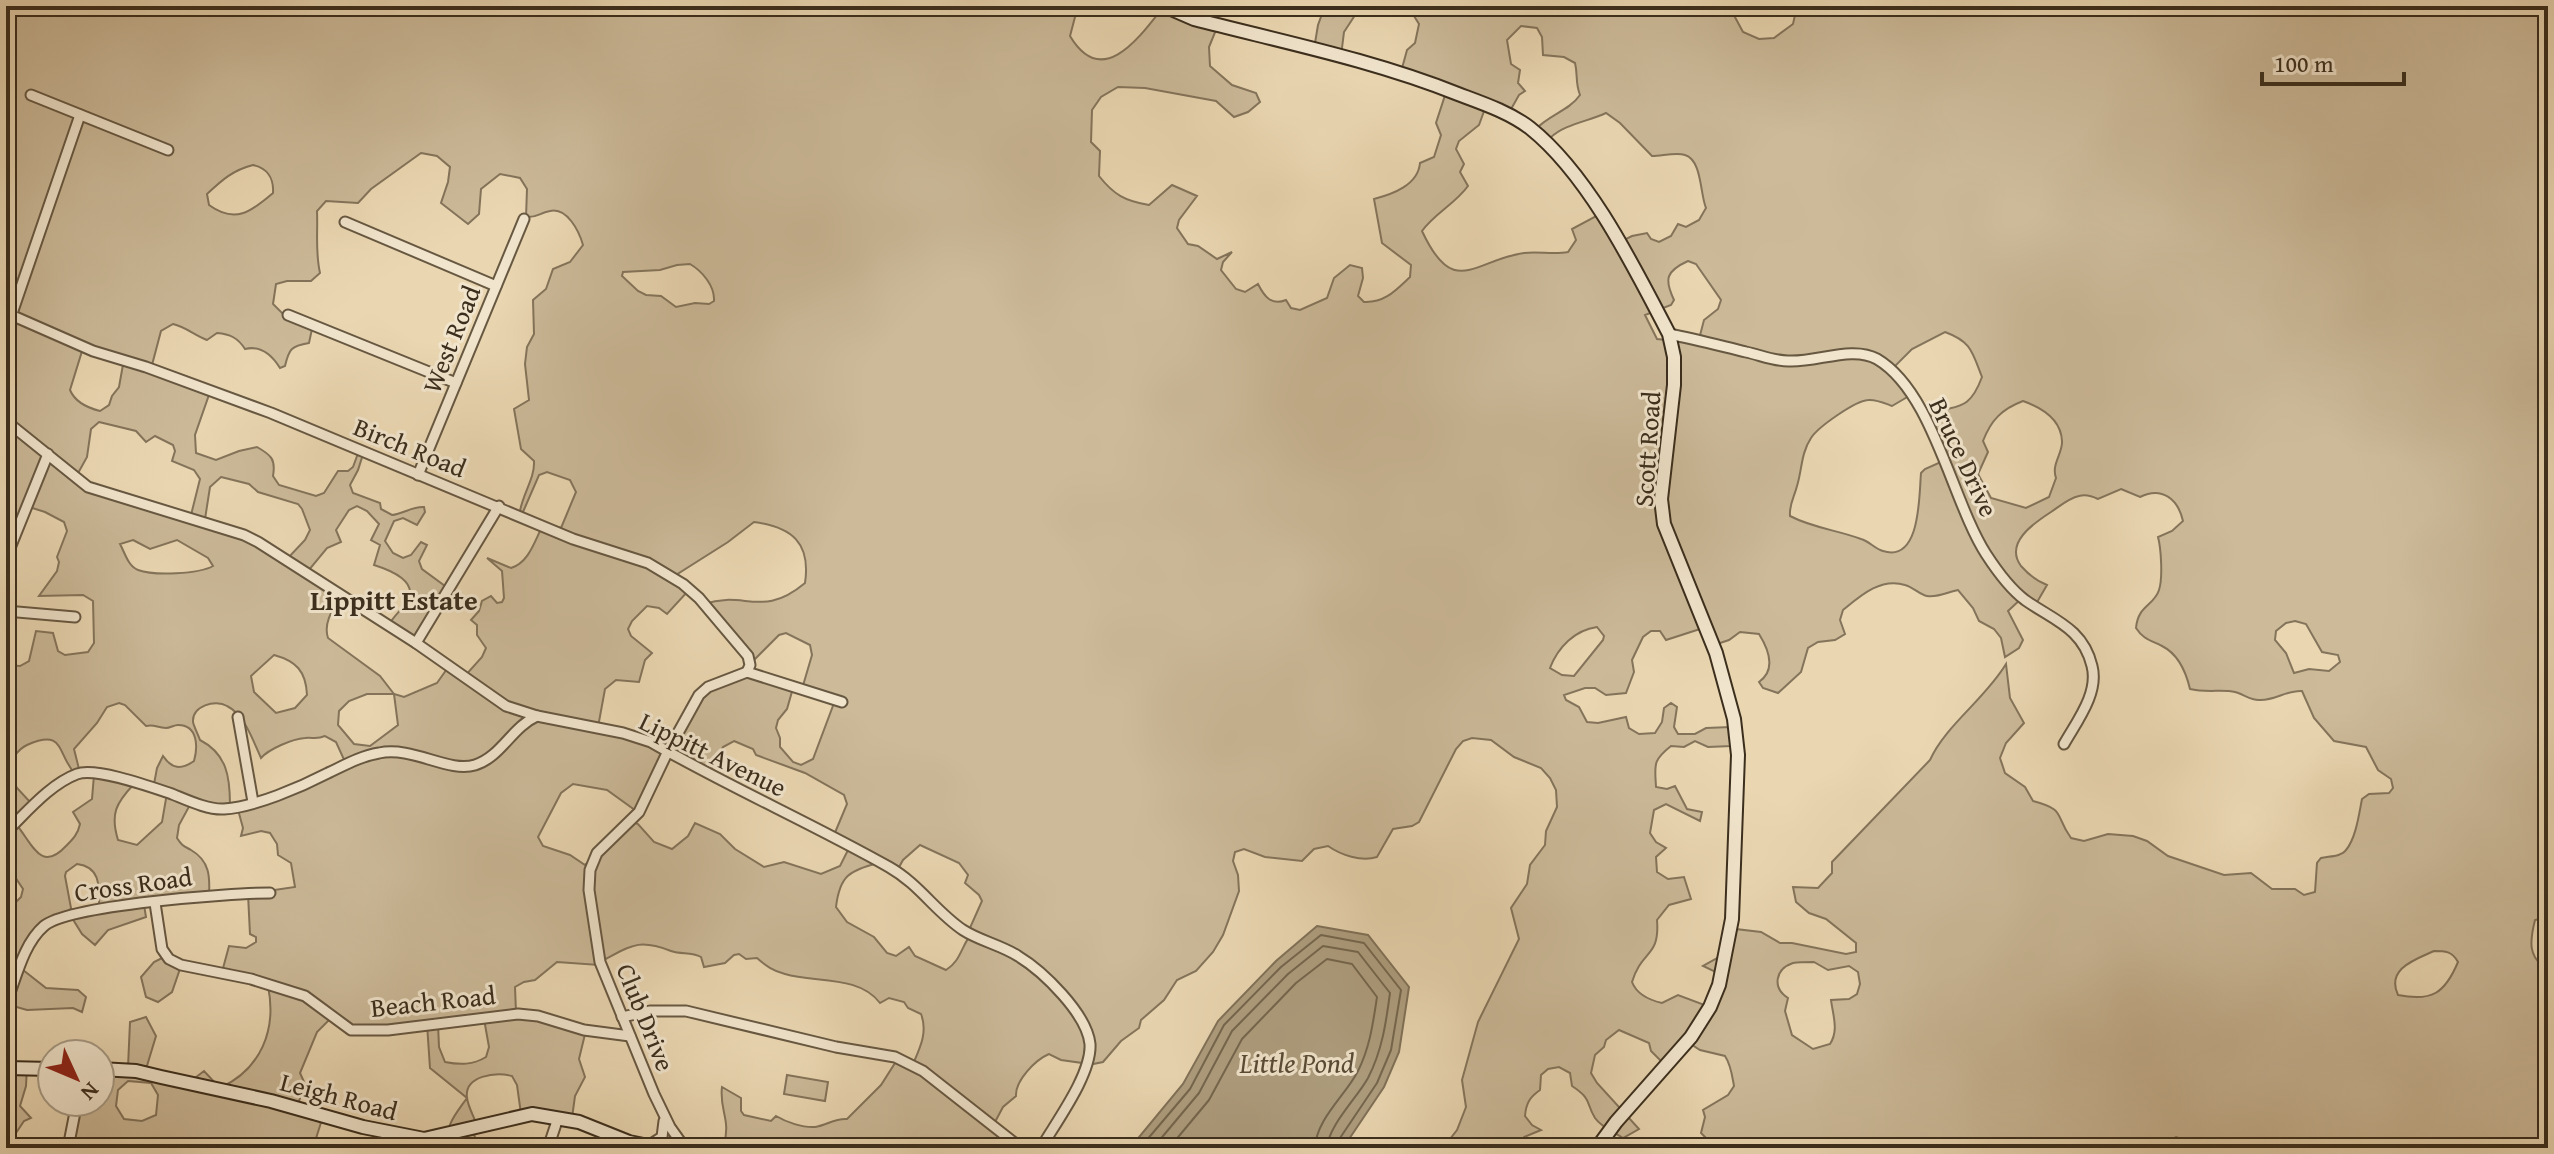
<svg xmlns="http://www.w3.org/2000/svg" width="2554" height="1154" font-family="'Gentium Book Plus',serif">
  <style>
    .green { fill: #ccba99; stroke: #84745b; stroke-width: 2; fill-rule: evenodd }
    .water { fill: #ae9e7f; stroke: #807158; stroke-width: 2 }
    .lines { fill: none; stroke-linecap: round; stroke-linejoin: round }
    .shore { stroke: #74664e; stroke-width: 2 }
    .street-casing { stroke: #675842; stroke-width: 13 }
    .secondary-casing { stroke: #3b2e1d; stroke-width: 16 }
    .street { stroke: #f1e5cd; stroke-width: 9 }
    .secondary { stroke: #f1e5cd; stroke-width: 12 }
    .labels { text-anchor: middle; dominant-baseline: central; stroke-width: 6; stroke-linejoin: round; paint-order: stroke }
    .street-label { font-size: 26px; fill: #3b2e1d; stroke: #f1e5cd }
    .neighbourhood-label { font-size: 28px; font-weight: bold; fill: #3b2e1d; stroke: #f1e5cd }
    .water-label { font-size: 28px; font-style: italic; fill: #584a36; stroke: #f1e5cd }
  </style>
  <rect width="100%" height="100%" fill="#ead7b2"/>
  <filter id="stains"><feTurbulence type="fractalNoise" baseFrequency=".0025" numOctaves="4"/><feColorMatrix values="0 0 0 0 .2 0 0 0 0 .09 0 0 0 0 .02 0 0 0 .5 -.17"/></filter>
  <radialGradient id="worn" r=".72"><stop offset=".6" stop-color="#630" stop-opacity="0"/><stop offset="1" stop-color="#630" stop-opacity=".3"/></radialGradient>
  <g class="green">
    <path d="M6,6h1081l-12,11 -5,19c32,54 69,2 94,-30h40v13l14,6 -9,22 1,19 22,19 24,8 4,9 -12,10 -14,5 -18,-16 -71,-13 -27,-1 -17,10 -9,13 -1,32 9,9 -1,25c15,19 26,25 50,29l23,-20 25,11 -18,24 -2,8 11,16 10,2 19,13 15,-7 -9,10 -2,8 15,19 9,3 13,-8c6,12 13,22 28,16l5,8 9,2 27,-12 7,-20 16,-13 12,3 1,10 -5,18 6,6c21,1 32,-12 46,-25l1,-12 -29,-22 -8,-44c19,-5 44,-14 46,-36l14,-6 7,-22 -5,-12 11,-34 -46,-17 6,-22 8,-7 4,-19 -5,-8 -22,-10h337l14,26 16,7 15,-1 19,-14 4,-18h751v911l-13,3c-5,20 -8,38 13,49v179h-353l-7,-7 -12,-4 -16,11h-454v-10l-5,-5 4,-16 -2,-7 25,-15 6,-9c-2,-11 -3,-21 -9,-30l-25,-6 -14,-9 -21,24 -14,-14 -2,-8 -30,-13 -13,10 -2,7 -9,8 -4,18 6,10 42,46 -16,9c-8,-5 -22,-11 -28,-20 -10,-16 -2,-18 -23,-32l-2,-13 -11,-6 -11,2 -7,6 -1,15c-10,7 -14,13 -15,26l7,9 9,5 -17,7 -9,11h-72l14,-18 9,-23 -4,-27 16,-58 41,-83 -8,-31 16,-24 3,-19 15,-20 1,-14 11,-24 -1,-17 -6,-12 -9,-10 -27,-11 -23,-17 -19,-2 -9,3 -7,8 -37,73 -7,4 -19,3 -16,28c-16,5 -36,-2 -49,-11l-14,3 -12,12 -37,-4 -21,-8 -9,3 -2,9 5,14 1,16 -16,44 -10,17 -17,19 -19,9 -13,20 -23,20 -2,8 -18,13 -18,21 -20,4 -1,-3 -21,-3 -12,-6c-14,6 -34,27 -33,42l-13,11 -8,15 27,26h-310l12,-4c7,-25 -5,-34 -2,-57l19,11v13l3,4 27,6 5,-5c10,6 27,12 39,11 12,-2 20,-9 32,-8l34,-34 16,-25 16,4c7,-16 15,-32 8,-50l-13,-6 -4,-6 -15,-4 -9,5c-21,-28 -65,-20 -95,-29 -12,-3 -19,-8 -28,-16l-11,1 -7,-5 -5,1 -9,8 -21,4 -3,-10c-10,-6 -19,-2 -30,-6 -34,-13 -40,-5 -71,11l-1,3 -42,-3 -22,18 -11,2 -9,5 1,25 70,18 -7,29 6,18 -10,19 -3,22 -51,-4 -4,-29 -5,-9c-16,-4 -48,-1 -45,22 1,8 6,17 9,25l-4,6 7,19h-29c-7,-21 5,-33 17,-50l-37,-30 -3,-44 -73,5 -21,-13 -16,16 -17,41 5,11 -7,20 26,9 -11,35h-249l10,-46h26v-34l28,-1 2,-45 16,-5 10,19 -10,33 45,12 13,-10 16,17c41,-19 57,-58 48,-102l-46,-14 7,-26 17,2 10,-6v-5l-6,-3 -2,-40 47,-7 -4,-24 -13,-8 -1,-11 -7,-11 -9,-2 -20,5 2,-8 -6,-22 23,-6 86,-36 -10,-22 -11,-6c-9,4 -12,1 -20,2 -13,1 -36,11 -44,20 -8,-17 -16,-43 -34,-52 -12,-7 -35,0 -34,16 1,5 5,12 7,18 27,14 30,37 30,65l-6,1 -32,-5 -13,24 -2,13c5,8 7,8 14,12 19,11 19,27 18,46l-65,9 2,12 -38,13 -13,15 -13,-11 -13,-21 -31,16 -20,37 28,22 32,2 8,7 -4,15 -9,-4 -46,2 -21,-6v-92l15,-15 2,-8 -8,-12 -9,-5v-207l14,1 9,-5 7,-30 17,2 5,18 7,4 23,-3 6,-9 -1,-42 -10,-6 -44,1 18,-25 2,-9 -2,-5 10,-26 -3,-9 -19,-10 -19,-6 -20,45v-216l9,-29 -9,-4zM1521,26l16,2 5,9 1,18 21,2 11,6c3,12 0,19 5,32 -11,16 -32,20 -45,35l15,8c15,-14 36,-16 56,-25l14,10 32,33c10,0 24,-4 33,-1 17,5 15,39 21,53l-7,12 -13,7 -8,-3 -7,12 -12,6 -8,-3 -4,-6 -15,3 -18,9 -16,-30 -26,14 4,11 -8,12c-15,3 -29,-1 -44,1 -50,7 -70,47 -102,-22 13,-18 33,-27 46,-45l-8,-14 4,-8 -8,-15 3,-8 20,-16 8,-22 23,8 9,-16 6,-4 -7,-8 2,-13 -9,-6 -4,-24zM421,153l16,3 13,11 -2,15 -7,21 27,21 11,-10 2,-25 19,-15 20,4 7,11 -1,28c11,1 13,-4 24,-6 17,-4 29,20 33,34l-13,17 -17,7 -7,20 -13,11 1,34 -7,13 -2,17 4,36 -15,9 7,40 13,12c1,17 -11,32 -14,50l3,1 16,-37 8,-3 23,8 6,12 -15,36 -17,-5c-9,16 -14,39 -33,45l-24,-10 15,13 2,27 -2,4 -5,1 -6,-7 -9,5 -3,10 -8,9 6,5v10l9,13 -4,9 -17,19 -16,-10 -12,17 -33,14 -10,-3 -14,-18 -52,-38c-5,-15 5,-29 13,-42l-33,-25 19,-23 14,-6 -5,-12 13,-20 8,-4 10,5 12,13 -8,16 9,5 -6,20c16,5 47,17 32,38 -5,7 -12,13 -16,20l23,16 32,-53 -23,-17 -3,-8 8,-16 -6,-3 -10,13 -8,3 -10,-5 -8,-12 9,-20 9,-3 14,7 8,-13 -1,-5c-11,-1 -21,7 -32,8l-11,-6 -1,-6 -27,-10 -3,-8 8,-15 7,-22h-5l-7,19 -5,4h-10l-14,22 -8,3 -37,-11 -6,-9c3,-17 -2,-21 -16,-29l-18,4 -23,9 -20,-7 -1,-18 16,-46 -59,-24 9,-34 12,-7c13,3 21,11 34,16l10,-7c13,1 21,5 28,16 16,-4 27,6 35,19l5,-2c4,-17 6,-20 24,-23l3,-14 -27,-13 -12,-12 3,-20 11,-3h24l9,-8c-5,-22 -2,-40 -3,-62l9,-10 32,2 13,-14zM253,165c14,3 21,13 20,28 -22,19 -38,31 -64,12l-2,-11c15,-14 26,-24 46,-29zM1688,261l8,3 25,36 -3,9 -14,11 -6,23 -41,-4 -12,-24 26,-10 3,-5c-10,-21 -8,-29 14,-39zM690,264c12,7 25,22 24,37l-5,3 -14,-1 -19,4 -15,-11 -15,-1 -8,-4 -16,-15 1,-4 37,-2 17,-5zM1945,332c27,10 27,20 37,45 -15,40 -28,24 -59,41l18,44 -16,7 -4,4c-2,22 0,90 -38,78 -8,-2 -14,-10 -22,-12 -24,-9 -48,-11 -71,-23 -1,-12 4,-18 7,-30 5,-16 4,-33 14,-48 7,-11 44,-37 57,-38 8,-1 16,3 24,6l17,-10 -18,-26 21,-21zM83,348l41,11 -5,28 -7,9 -3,9 -9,6c-12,-3 -25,-9 -30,-21zM2023,401c17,6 38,18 39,40 1,12 -11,23 -6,37l-7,19 -23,11 -35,-10 -13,-24 10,-22 -5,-11c8,-21 19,-32 40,-40zM99,422l37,9 10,11 9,-6 18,9 2,6 -3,10 22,9 6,9 -9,36 -104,-31 -10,-9 10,-18 4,-28zM221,477l28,7 9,8 40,12 4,5 8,21 -5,10 -17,18 -83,-39 5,-32zM2121,489l19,8c22,-11 38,2 43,24l-11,10 -14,6c3,11 5,41 1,53 -5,16 -21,15 -23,38 7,11 14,12 26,18 16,8 24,26 28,43 16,4 33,0 45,3 8,2 15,8 24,8 16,1 27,-10 43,-9l12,27 20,23 32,6 12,23 13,9 2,9 -4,5 -20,1 -7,5c-3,15 -6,39 -16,51 -5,7 -17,6 -25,8l-4,5 -2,29 -11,3 -9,-6h-23l-21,-16 -27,2 -56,-19 -21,-15 -14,-5 -25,-2 -24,7 -13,-3c-17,-23 -4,-28 -38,-37l-8,-14 -20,-14 -5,-15 6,-15 18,-20 -14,-25 -4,-34c-21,35 -61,62 -76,96l-98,102v11l-14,15 -25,-1 3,15 13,11 17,6 30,24v9l-10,2 -54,-11h-12l-19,-11 -25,-3v-5l-10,29 -23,13 17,8 -13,32 -29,-11 -16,8c-13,-3 -25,-8 -30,-21 10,-33 28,-24 25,-62l12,-15 22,-6 -7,-22 -16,2 -11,-7 -1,-15 10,-9 -10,-6 -6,-9 4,-23 12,-6 34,17 2,-9 -15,-3 -12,-23 -8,3 -11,-2c-1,-22 -4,-26 15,-41l13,1 11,-6 13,6 23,-1 -1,-19 -24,1 -11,6h-17l-4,-7 3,-20 -6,-4 -7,5 -2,14 -7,11 -16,1 -10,-6 -3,-11 -28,6 -11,-1 -8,-15 -13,-7 -2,-5 21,-7h10l11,7 20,-2 8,-21 -2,-12 11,-23 8,-6h9l6,9 34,-11 8,18 21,-7 11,-8 19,2c10,16 17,36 0,48l4,6 15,5 23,-21 7,-24 10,-6 17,-2 10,-6 -5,-14 3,-10c17,-14 38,-33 62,-25 8,2 15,10 22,11 10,2 21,-4 31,-6l15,18 6,13 15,8 7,9 4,19 14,-9 4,-8 -15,-29 15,-14 13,7 11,-19c-10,-4 -19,-11 -26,-19 -17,-23 13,-43 30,-54 9,-6 18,-14 28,-16 7,-2 13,0 19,3zM754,522c38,5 57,21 51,61 -43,36 -60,7 -101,21l43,51 1,11 31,-31 7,-2 24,12 2,10 -10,34 32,14 -21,56 -12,6 -8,-3 -13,-15v-9l-4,-10 2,-8 9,-11 6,-21 -49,-18 -40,15 -15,17 -22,48 -69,-23 7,-38 11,-9 23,2 6,-22 7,-7 -21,-17 -3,-7 4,-8 15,-15 12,2 8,6 22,-24 -13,-15 52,-33zM133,540l17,9 27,-9 31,18 5,8c-14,8 -59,10 -75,4 -10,-4 -13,-17 -18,-26zM2295,621l11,3 16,28 16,3 2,7 -11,9 -20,-2 -15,4 -8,-20 -11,-13 1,-9 10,-8zM1597,627l7,9 -1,4 -29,36 -12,-1 -12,-7c8,-21 25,-38 47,-41zM274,655c22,6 32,16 33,40l-12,13 -19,5 -22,-21 -3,-16zM367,694h27l4,31 -28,21 -16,-2 -16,-19 1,-14 10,-10zM119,703l6,2 21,21c9,-2 11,2 20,2 4,0 8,-3 12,-3 20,0 20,22 16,36 -13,9 -22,8 -31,-5l-6,12 -3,16 13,9 -5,29 -25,23 -19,-5c-8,-26 -2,-37 16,-56l-40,-9 -2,24 -19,13 7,12c-2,10 -7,15 -14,22 -26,28 -34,-4 -51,-23l16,-20 -14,-15 -10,-18c3,-9 11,-21 20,-25 39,-17 29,9 49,30l4,-2 -6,-24 23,-26 10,-16zM734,741l19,8 3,6 49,18 39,22 3,9 -13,31 16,11 -10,20 -19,8 -37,-12 -20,5 -29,-18 -15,-15 -25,-11 -7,13 -16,13 -18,-7 -16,-18 -5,-2 -48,43 -15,-10 -27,-9 -5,-9 23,-44 12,-9 34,6 32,23 30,-61 40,21 14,-26zM920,845l39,18 9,12 -3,8 14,12 3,6 -13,29 3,3c-11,13 -11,28 -26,37l-31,-14 -6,-9 -13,9 -9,-3 -13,-16 -27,-15 -11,-15c4,-34 15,-36 45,-45l16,9 6,-11zM77,864c25,3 22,25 22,45l-30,3 2,-4 -6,-32 1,-4zM2434,951c11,0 18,0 24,11 -13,31 -26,40 -60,33 -12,-26 16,-35 36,-44zM1814,962l14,8 21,-4 9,6 2,12 -3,10 -8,5 -18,1c2,16 8,30 -1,44l-17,5 -21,-14 -7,-24 3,-13c-16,-10 -13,-29 5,-35 6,-1 15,-1 21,-1zM484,1019l5,28 -3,10c-13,8 -26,8 -41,5l-6,-15 -1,-23zM128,1081l23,2 7,12 -2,20 -14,6 -18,-2 -8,-13 2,-16z"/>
    <path d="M1325,6h36l-17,26 -3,24 -27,-7 4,-24z"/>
    <path d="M166,956l15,10 -9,26 -14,10 -12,-5 -5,-20 13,-15z"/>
    <path d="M11,1066h16l-1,20 -6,20 11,12 -7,3 -18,27v-32l5,-8z"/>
    <path d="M787,1075l41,7 -3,19 -41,-7z"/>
  </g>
  <path class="water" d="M1317,926l51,9 41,52 -10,65 -15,35 -41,61h-213l53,-64 35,-63 58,-60z"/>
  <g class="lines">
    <g class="shore">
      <path d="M1140,1148l50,-59 34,-64 57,-58 40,-32 43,8 37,47 -10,60 -14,33 -39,58 -1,7"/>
      <path d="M1153,1148l46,-55 33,-62 56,-57 35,-28 35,6 32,41c-4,30 -8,58 -22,85 -11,20 -40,48 -41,70"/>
      <path d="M1169,1148l40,-48 33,-61 54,-56 31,-24 25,5 25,33c-4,26 -7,50 -19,74 -12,24 -42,48 -43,77"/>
    </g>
    <defs>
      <g id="street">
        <path d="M31,95l137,55"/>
        <path d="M345,222l151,64"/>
        <path d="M11,315l82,36 53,16 125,46 302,126 75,24 35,21 16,14 49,58 2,9 -3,7"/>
        <path d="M288,315l168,68"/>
        <path d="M6,331l74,-216"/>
        <path d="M1669,334c26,5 52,12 77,18 14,3 28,9 42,9 28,2 64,-16 89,-2 56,33 75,142 109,195 11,17 23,34 39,46 28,20 58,28 67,66 7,27 -15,55 -28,78"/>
        <path d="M6,421l82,66 156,48 14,7 158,101 90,63 31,10 86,17 28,9c78,45 160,81 238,125 30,17 47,45 74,63 17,11 38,15 55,26 25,15 69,58 72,88 2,30 -34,78 -49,104"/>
        <path d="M418,475l106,-256"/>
        <path d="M6,558l42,-104"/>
        <path d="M6,611l69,6"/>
        <path d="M416,643l83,-137"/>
        <path d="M238,717l15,85"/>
        <path d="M6,832c20,-19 44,-48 71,-58 19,-7 74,13 95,20 15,6 36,16 52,15 31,-2 77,-22 104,-36 17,-8 33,-17 51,-20 34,-7 69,20 96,12 26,-8 37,-38 62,-49"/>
        <path d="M155,903l7,46 7,10 12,6 70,14 54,17 46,34h37l130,-16 20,2 46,14 46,6"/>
        <path d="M6,1004c10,-25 17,-60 38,-78 25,-21 187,-33 226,-33"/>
        <path d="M622,1017l28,-6h36l150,36 59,10 28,14 98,77"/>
        <path d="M648,1146l14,-9 2,-16"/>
        <path d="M68,1148l9,-46"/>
        <path d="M548,1148l10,-30"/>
        <path d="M685,1148l-15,-21 -16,-33 -54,-132 -11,-72 1,-20 7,-17 42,-41 29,-61 31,-56 9,-8 39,-15 95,30"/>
      </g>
      <g id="secondary">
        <path d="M1164,6l30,13c89,23 179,41 264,75 24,9 51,18 72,34 59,47 104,139 139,206l5,23v28l-13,114 3,25 52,129 18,66 4,36 -6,164 -13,66 -9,22 -19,30 -75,85 -19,26"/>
        <path d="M6,1068l46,1"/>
        <path d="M100,1069l36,2 25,6 110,24 92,26 61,12 108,-25 47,8 50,20 29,6"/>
      </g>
    </defs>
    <use href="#street" class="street-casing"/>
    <use href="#secondary" class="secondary-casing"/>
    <use href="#street" class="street"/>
    <use href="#secondary" class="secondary"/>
  </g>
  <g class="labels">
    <g class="street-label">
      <text transform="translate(451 339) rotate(-68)">West Road</text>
      <text transform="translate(410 447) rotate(22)">Birch Road</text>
      <text transform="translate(1647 449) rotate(-86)">Scott Road</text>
      <text transform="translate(1964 457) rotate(65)">Bruce Drive</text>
      <text transform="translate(713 754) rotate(26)">Lippitt Avenue</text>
      <text transform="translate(133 884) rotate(-8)">Cross Road</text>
      <text transform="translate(433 1001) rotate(-6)">Beach Road</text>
      <text transform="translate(646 1017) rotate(68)">Club Drive</text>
      <text transform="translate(339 1096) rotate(15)">Leigh Road</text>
    </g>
    <g class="neighbourhood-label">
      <text x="394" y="599">Lippitt Estate</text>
    </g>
    <g class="water-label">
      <text x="1297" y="1062">Little Pond</text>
    </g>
  </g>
  <rect width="2554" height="1154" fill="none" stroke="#ead7b2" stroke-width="32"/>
  <rect x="8" y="8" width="2538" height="1138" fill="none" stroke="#3b2e1d" stroke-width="4"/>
  <rect x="16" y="16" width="2522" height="1122" fill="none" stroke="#3b2e1d" stroke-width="2"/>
  <g transform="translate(76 1078) rotate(134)"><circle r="38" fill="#f1e5cd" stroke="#a89c87" stroke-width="2"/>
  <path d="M0-6L14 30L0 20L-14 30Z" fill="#8f2418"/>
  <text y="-12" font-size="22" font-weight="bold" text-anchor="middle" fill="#3b2e1d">N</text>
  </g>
  <path d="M2262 72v12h142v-12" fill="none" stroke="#3b2e1d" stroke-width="4"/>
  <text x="2274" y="72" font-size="24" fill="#3b2e1d" stroke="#f1e5cd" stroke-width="6" paint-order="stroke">100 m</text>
  <rect width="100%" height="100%" filter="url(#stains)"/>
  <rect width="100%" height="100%" fill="url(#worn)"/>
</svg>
